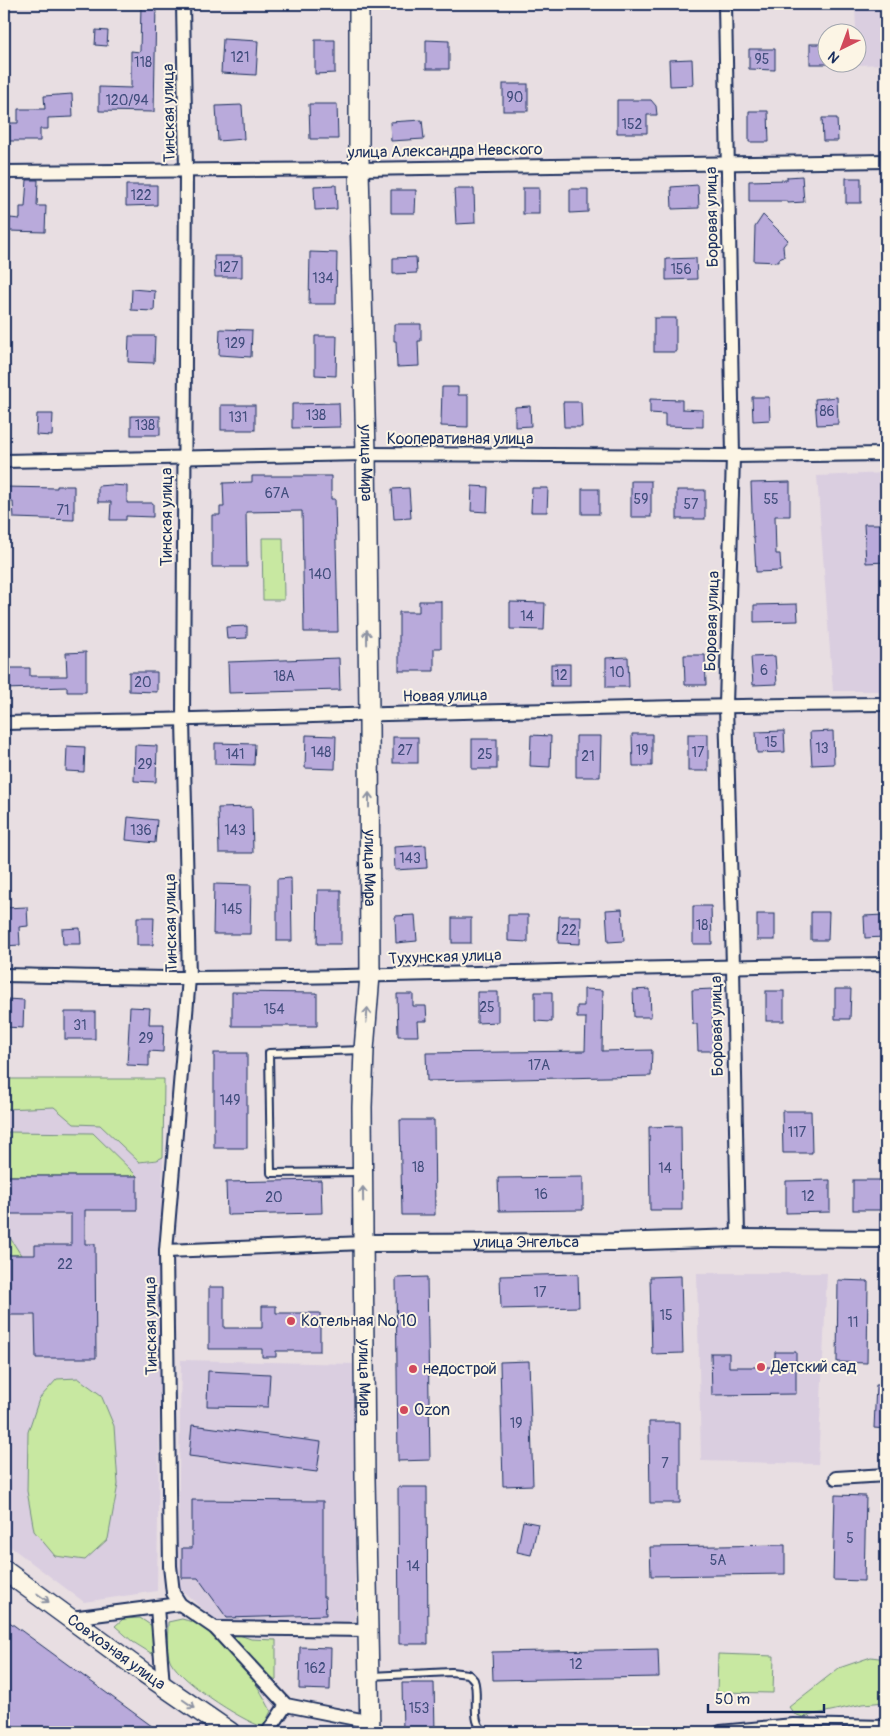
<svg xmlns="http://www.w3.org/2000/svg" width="890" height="1736" font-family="Pangolin,sans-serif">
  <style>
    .built { fill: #dacee0 }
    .green { fill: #c8e8a1; stroke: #728c80 }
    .building { fill: #b9aadb; stroke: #1b2f5e }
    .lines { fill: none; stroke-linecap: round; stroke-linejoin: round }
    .service-casing { stroke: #1b2f5e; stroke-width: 10 }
    .minor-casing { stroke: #1b2f5e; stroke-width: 16 }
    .tertiary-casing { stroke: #1b2f5e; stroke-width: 20 }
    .secondary-casing { stroke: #1b2f5e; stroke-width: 22 }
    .service { stroke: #fcf5e5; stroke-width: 6 }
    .minor { stroke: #fcf5e5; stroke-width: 12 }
    .tertiary { stroke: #fcf5e5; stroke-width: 16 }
    .secondary { stroke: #fcf5e5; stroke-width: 19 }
    .oneway { stroke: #8c92a2 }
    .poi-dot { fill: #d1495b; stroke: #fcf5e5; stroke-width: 2 }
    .labels { text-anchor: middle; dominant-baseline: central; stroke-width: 4; stroke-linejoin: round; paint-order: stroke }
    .number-label { font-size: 14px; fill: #424e7d }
    .street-label { font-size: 16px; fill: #1b2f5e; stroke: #fcf5e5 }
    .poi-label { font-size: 16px; fill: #1b2f5e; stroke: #fcf5e5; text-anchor: start }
  </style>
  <rect width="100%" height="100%" fill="#e8dee2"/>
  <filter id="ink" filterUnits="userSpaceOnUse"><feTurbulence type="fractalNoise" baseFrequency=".02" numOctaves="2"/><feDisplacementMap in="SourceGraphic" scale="10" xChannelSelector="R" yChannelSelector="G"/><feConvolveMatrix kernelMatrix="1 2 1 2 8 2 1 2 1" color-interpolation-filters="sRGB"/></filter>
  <g filter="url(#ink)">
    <g class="built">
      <path d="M855,4h31v60l-29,1 1,-33h-2z"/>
      <path d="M886,473v218h-53l-16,-215z"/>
      <path d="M4,1079h160l-7,512 -73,11 -80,-60z"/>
      <path d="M697,1273h130l-9,191 -117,-3z"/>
      <path d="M181,1360l174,4v257l-136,3 -42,-38z"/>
    </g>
    <g class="green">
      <path d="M262,538h21l1,62h-21z"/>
      <path d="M4,1079h160l-1,78 -6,3 -18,2 -39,-37 -26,-1 -20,-17 -50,2z"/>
      <path d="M8,1132l85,1 44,43h-130z"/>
      <path d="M4,1229l1,1 16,25h-17z"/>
      <path d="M78,1378l23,17 13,31 4,58 -10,55 -23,21 -30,-4 -21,-25 -7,-40 1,-59 11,-33 18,-20z"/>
      <path d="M140,1618l12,8 2,29 -21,-13 -18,-16 8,-7z"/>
      <path d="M182,1619c7,2 16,4 22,8 29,18 52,54 67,84l-8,16c-21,-6 -90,-50 -94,-70 -3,-11 -1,-24 -1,-35z"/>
      <path d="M227,1631l24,8 25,1v41l-13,-8z"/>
      <path d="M718,1654l56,2 -1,37 -56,-1z"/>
      <path d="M871,1657l15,2v43l-23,2 -60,13 -9,-3 -5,-7 50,-39z"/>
      <path d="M822,1729l29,3h-85l5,-1z"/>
    </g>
    <g class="building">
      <path d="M141,4h15l-2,108 -55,-1v-24l32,1v-37l9,1z"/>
      <path d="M96,30l12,1 -1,15 -12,-1z"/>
      <path d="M223,39l35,2 -2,34 -35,-2z"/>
      <path d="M315,40h20v33l-20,1z"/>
      <path d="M426,40l23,1v28h-23z"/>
      <rect x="810" y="44" width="18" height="20"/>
      <path d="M749,49h26v21l-26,-1z"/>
      <path d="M692,59l1,26 -23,1 -1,-26z"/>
      <rect x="503" y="84" width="25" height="27"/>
      <path d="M72,94l1,23 -25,1v11h-8v12h-36v-18h14v-14h27l-1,-13z"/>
      <path d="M617,100h34l5,6 1,9h-10v18h-30z"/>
      <path d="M309,104h28l1,35h-28z"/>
      <path d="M242,105l2,34 -26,2 -2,-35z"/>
      <path d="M749,111h19l1,31h-20z"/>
      <path d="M822,118h15l1,23h-15z"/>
      <path d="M422,120l2,19 -33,2 -1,-19z"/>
      <path d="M802,176l2,26 -16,1v-2h-39v-20l38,-1v-3z"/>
      <rect x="846" y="178" width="15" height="25"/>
      <path d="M27,180h11l-1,26h9l-1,26 -36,-1 1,-13 10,1v-12h5z"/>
      <path d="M126,185h31v20l-31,1z"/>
      <path d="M336,185l1,24 -22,1 -1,-24z"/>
      <path d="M698,185l1,23 -27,1 -1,-22z"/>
      <rect x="523" y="188" width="16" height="26"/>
      <path d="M454,189h20l1,34 -19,1z"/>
      <path d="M570,189h18v23l-18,1z"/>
      <path d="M391,190h25l-1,23h-24z"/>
      <path d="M763,215l25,25 -5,6 1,11 -5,2v3l-25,-1 1,-34z"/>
      <path d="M310,252l27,1 -1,51h-27z"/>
      <path d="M214,256h28v21h-27z"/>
      <path d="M416,257l1,16 -24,1v-16z"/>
      <path d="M696,258l1,21 -31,1v-21z"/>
      <path d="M132,289l23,2 -1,20 -23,-1z"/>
      <rect x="654" y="318" width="22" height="34"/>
      <path d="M394,324h27v17h-3l1,25 -22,1 -1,-26h-2z"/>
      <path d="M220,329l32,1 -1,27 -32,-2z"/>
      <path d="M129,336h26l-1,27 -26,-1z"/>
      <path d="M315,336h22l-1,40 -21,-1z"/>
      <path d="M442,387h16v8h10v32l-27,-1z"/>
      <path d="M752,397h17l1,23 -17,1z"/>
      <path d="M837,397l1,27 -21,1 -2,-26z"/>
      <path d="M650,399l32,1v9l21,1v17l-38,-1v-12l-15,-1z"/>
      <path d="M563,402h18l1,25h-18z"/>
      <path d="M339,403l1,24 -48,1v-24z"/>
      <rect x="221" y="405" width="34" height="25"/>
      <path d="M530,406l1,20 -16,1v-20z"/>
      <path d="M37,414h16l-1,22 -16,-1z"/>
      <rect x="131" y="416" width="29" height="19"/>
      <path d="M252,476h79v23h4l3,133h-34l-2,-121 -56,1 1,55h-35v-52h8v-8h4l-1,-24 29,-1z"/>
      <rect x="631" y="481" width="20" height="36"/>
      <path d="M790,482v34h-15l1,38h4l1,17 -25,1 -2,-35h-1l-2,-54z"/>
      <path d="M111,485l16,1v17h26v14l-27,-1v4h-16l1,-18h-13v-16z"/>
      <path d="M57,486h17v34l-60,-2 -1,-16 -9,-1v-14l53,1z"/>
      <path d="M472,486l16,1 -1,25 -16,-1z"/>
      <path d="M409,488l2,30 -17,1 -2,-30z"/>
      <path d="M532,488h16l-1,24h-16z"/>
      <rect x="582" y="489" width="17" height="25"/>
      <rect x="677" y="490" width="28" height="29"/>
      <path d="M864,524h22v38l-20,1z"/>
      <path d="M419,601h22v47h-7v23h-35v-59h20z"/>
      <path d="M510,602l35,1 -1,27 -34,-1z"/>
      <path d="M797,604l1,17 -44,1v-17z"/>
      <path d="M247,626v12l-20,1 -1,-12z"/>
      <path d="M86,652v40h-19v-5l-63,2v-21h26v8h37l-1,-23z"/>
      <path d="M684,655h21l1,30h-21z"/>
      <path d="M775,656l2,28 -24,1 -2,-28z"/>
      <path d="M628,657l1,30h-23v-29z"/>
      <path d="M339,658l1,32 -111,3 -1,-31z"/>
      <rect x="551" y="664" width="19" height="22"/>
      <path d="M129,672h28v20l-28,-1z"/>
      <path d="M784,731l1,21 -28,1 -1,-21z"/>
      <path d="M833,731l1,33 -22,1 -2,-33z"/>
      <path d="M632,734h20v32h-19z"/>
      <rect x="688" y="734" width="20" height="37"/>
      <path d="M306,735l30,1 -1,33 -30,-1z"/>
      <path d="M531,735l20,1 -1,31 -20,-1z"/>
      <path d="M576,736h25l-1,41h-24z"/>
      <rect x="393" y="737" width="25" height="26"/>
      <rect x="472" y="739" width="25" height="30"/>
      <path d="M215,743l40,1 -1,21 -39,-1z"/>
      <path d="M135,745l22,1 -1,36 -22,-1z"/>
      <path d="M67,746l18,1 -1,25 -18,-1z"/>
      <path d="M252,807l1,46h-34l-1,-45z"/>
      <path d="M128,817l29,3 -2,23 -29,-3z"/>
      <path d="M426,845l1,23 -32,2 -1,-23z"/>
      <path d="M291,878l1,63h-15v-62z"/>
      <path d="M214,884l37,1 -1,49h-37z"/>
      <path d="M318,890h23v54h-24z"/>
      <path d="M693,906h18l1,38h-19z"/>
      <path d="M27,907l1,19 -9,1 1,18 -16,1v-38z"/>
      <path d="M622,909l2,32 -16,1 -2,-32z"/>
      <path d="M811,912h18l-1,28h-17z"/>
      <rect x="757" y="914" width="18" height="26"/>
      <path d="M415,915l2,26 -21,2 -1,-27z"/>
      <path d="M508,915h20v27l-20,-1z"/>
      <path d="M883,915l1,22 -19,1 -1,-22z"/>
      <path d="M559,916h22l-1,28 -22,-1z"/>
      <path d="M137,917h17l-1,28h-16z"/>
      <rect x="452" y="918" width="19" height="25"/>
      <path d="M80,928l1,16h-18l-1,-15z"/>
      <path d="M584,989l19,1 -1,61 50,-1 -1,26 -224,5 -1,-28 159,-2 1,-33h-9v-12h7z"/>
      <path d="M650,989l1,28h-17l-1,-27z"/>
      <path d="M712,989l1,62h-15l-1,-27h-4l-1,-34z"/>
      <path d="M835,989h16l-1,30h-15z"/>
      <rect x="766" y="991" width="18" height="30"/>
      <path d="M232,992l85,1v33h-85z"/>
      <path d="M477,992h21v30l-21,1z"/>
      <path d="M535,992h17v30l-17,-1z"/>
      <path d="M397,994h16v12h13l1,15h-10l1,15h-20z"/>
      <path d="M6,999l18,1 -1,28 -18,-1z"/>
      <path d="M130,1007l20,1 -1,16h15l-1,28 -14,-1v15l-22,-1z"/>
      <rect x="65" y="1012" width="30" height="27"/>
      <rect x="214" y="1053" width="33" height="95"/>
      <path d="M782,1111h29l1,42h-29z"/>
      <path d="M400,1120h34l1,95h-33z"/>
      <path d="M681,1126l1,84h-32l-1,-83z"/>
      <path d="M7,1176h130v34h-52v34h10l1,114h-60l-1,-43h-31v-60h31v-10h36v-31h-64z"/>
      <path d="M583,1177v33l-84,1 -1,-33z"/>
      <path d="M321,1180l1,33 -95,2 -1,-33z"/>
      <path d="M830,1180v32l-44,1v-32z"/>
      <rect x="853" y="1180" width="33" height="30"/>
      <path d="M578,1274l1,33 -78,2 -1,-33z"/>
      <path d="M681,1276l2,77 -31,1 -2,-77z"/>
      <path d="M427,1277l3,183 -32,1 -2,-183z"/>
      <path d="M838,1280l30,1 -1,82 -30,-1z"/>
      <path d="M209,1287h15v41h38v-22h14v7h44v38h-44v6h-14v-8h-53z"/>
      <path d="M775,1352h21v42l-84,1 -1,-42h18v14h46z"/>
      <path d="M529,1361l4,124 -30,1 -3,-124z"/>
      <path d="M208,1371l62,3 -2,33 -61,-1z"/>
      <path d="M876,1385h10v44l-12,-1z"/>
      <path d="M649,1422h31v81h-30z"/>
      <path d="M192,1425l129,17 -4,30 -128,-16z"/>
      <path d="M398,1487h29l1,157h-29z"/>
      <path d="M835,1495l31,1 -2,85 -31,-1z"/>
      <path d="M192,1500l131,1v96h2l1,18 -99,3 -29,-40h-16v-30h10z"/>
      <path d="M523,1521l15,3 -7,31 -14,-3z"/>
      <path d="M785,1545v29l-134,2 -1,-29z"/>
      <path d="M4,1618l156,114h-138l-18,-13z"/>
      <path d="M300,1647l31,1 -1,42 -31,-1z"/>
      <path d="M658,1649l1,28 -166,3 -1,-28z"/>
      <path d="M402,1683h32l1,49h-32z"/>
    </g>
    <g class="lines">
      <defs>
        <g id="service">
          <path d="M361,1172l-90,1 -2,-120 94,-3"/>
          <path d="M371,1676l80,-4 17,2c1,0 6,6 6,6 6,15 -6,48 14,52"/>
          <path d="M713,1732l7,-3 73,-7 93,2"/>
        </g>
        <g id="minor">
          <path d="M183,4l3,167 -3,549 6,258 -23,273 4,315 3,27 7,11 35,24 71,77 85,17"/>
          <path d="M725,4l8,452 -7,249 7,261 5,272"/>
          <path d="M4,172l355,-3 527,-8"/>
          <path d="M4,461l362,-7 367,2 153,-2"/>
          <path d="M4,723c294,-5 588,-17 882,-19"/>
          <path d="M4,975c62,1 124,3 186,3 232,-1 464,-12 696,-14"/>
          <path d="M166,1251l198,-8"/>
          <path d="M836,1478l50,-3"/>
          <path d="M157,1607l6,79"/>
          <path d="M71,1618l109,-14"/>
          <path d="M215,1628l153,2"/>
          <path d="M268,1732l18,-27"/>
        </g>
        <g id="tertiary">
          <path id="s1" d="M364,1243l250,-1 124,-4 148,1"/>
        </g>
        <g id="secondary">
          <path id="s2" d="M359,4v165l7,285 3,260 1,261 -6,75 -2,57 3,372 5,253"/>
          <path id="s3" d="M4,1570l139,102 87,60"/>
        </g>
      </defs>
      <use href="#service" class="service-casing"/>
      <use href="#minor" class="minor-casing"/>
      <use href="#tertiary" class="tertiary-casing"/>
      <use href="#secondary" class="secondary-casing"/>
      <use href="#service" class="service"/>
      <use href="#minor" class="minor"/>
      <use href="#tertiary" class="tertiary"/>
      <use href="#secondary" class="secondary"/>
    </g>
    <defs><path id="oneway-shaft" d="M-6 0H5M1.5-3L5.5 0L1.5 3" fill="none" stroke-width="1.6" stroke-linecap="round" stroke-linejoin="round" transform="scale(1.25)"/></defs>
    <g class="oneway">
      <use href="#oneway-shaft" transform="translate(367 637) rotate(-91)"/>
      <use href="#oneway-shaft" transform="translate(369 800) rotate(-90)"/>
      <use href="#oneway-shaft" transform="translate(367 1015) rotate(-85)"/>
      <use href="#oneway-shaft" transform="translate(363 1194) rotate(-91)"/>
      <use href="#oneway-shaft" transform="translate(43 1598) rotate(36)"/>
      <use href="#oneway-shaft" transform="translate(189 1704) rotate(35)"/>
    </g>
  </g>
  <g class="poi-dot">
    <circle cx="291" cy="1321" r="5"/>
    <circle cx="761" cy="1367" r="5"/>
    <circle cx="413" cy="1369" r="5"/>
    <circle cx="404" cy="1410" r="5"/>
  </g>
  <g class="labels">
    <g class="number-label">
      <text x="240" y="57">121</text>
      <text x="762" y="59">95</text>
      <text x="143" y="62">118</text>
      <text x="515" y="97">90</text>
      <text x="127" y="100">120/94</text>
      <text x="632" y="124">152</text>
      <text x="141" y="195">122</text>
      <text x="228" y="267">127</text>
      <text x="681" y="269">156</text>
      <text x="323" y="278">134</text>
      <text x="235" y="343">129</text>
      <text x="827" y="411">86</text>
      <text x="316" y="415">138</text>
      <text x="238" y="417">131</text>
      <text x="145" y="425">138</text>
      <text x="277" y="493">67А</text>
      <text x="641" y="499">59</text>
      <text x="771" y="499">55</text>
      <text x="691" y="504">57</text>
      <text x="63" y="510">71</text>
      <text x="320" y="574">140</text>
      <text x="527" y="616">14</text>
      <text x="764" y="670">6</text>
      <text x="617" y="672">10</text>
      <text x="561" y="675">12</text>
      <text x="284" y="676">18А</text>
      <text x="143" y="682">20</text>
      <text x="771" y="742">15</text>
      <text x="822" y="748">13</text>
      <text x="405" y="750">27</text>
      <text x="642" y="750">19</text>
      <text x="321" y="752">148</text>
      <text x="698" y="752">17</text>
      <text x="235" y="754">141</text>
      <text x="485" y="754">25</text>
      <text x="588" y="756">21</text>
      <text x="145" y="764">29</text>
      <text x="141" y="830">136</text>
      <text x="235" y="830">143</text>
      <text x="410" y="858">143</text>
      <text x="232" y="909">145</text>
      <text x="702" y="925">18</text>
      <text x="569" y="930">22</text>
      <text x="487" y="1007">25</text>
      <text x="274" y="1009">154</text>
      <text x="80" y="1025">31</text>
      <text x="146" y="1038">29</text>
      <text x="539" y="1065">17А</text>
      <text x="230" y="1100">149</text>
      <text x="797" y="1132">117</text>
      <text x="418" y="1167">18</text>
      <text x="665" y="1168">14</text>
      <text x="541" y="1194">16</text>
      <text x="808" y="1196">12</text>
      <text x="274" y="1197">20</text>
      <text x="65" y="1264">22</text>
      <text x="540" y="1292">17</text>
      <text x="666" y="1315">15</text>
      <text x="853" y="1322">11</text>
      <text x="516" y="1423">19</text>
      <text x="665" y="1463">7</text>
      <text x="850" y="1538">5</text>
      <text x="718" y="1560">5А</text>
      <text x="413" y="1566">14</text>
      <text x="576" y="1664">12</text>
      <text x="315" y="1668">162</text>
      <text x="419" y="1708">153</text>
    </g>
    <g class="street-label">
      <text transform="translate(169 113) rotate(-91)">Тинская улица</text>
      <text transform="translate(445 151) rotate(-1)">улица Александра Невского</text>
      <text transform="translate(712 217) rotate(-91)">Боровая улица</text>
      <text x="460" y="439">Кооперативная улица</text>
      <text stroke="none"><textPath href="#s2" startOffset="459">улица Мира</textPath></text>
      <text transform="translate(167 517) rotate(-90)">Тинская улица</text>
      <text transform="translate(712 621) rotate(-88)">Боровая улица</text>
      <text transform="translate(445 696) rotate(-1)">Новая улица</text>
      <text stroke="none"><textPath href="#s2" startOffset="864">улица Мира</textPath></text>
      <text transform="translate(171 923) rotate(-91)">Тинская улица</text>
      <text transform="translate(445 957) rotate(-2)">Тухунская улица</text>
      <text transform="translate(717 1026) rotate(-91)">Боровая улица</text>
      <text stroke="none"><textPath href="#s1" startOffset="162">улица Энгельса</textPath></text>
      <text transform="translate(151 1326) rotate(-91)">Тинская улица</text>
      <text stroke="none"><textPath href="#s2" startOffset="1374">улица Мира</textPath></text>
      <text stroke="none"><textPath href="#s3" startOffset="139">Совхозная улица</textPath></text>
    </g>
    <g class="poi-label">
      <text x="301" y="1321">Котельная № 10</text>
      <text x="771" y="1367">Детский сад</text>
      <text x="423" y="1369">недострой</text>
      <text x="414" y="1410">Ozon</text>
    </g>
  </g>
  <rect width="890" height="1736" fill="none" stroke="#fcf5e5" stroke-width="20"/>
  <rect x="10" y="10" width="870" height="1716" fill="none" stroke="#1b2f5e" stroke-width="2" filter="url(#ink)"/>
  <g transform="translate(842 48) rotate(222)"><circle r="24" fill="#fcf5e5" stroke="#a2a6af"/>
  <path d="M0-4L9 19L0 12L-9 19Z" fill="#d1495b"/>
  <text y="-8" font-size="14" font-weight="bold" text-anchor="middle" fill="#1b2f5e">N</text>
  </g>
  <path d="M708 1704v8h116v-8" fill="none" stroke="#1b2f5e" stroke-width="2.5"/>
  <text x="715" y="1704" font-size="15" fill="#1b2f5e" stroke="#fcf5e5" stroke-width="4" paint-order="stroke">50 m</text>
</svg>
